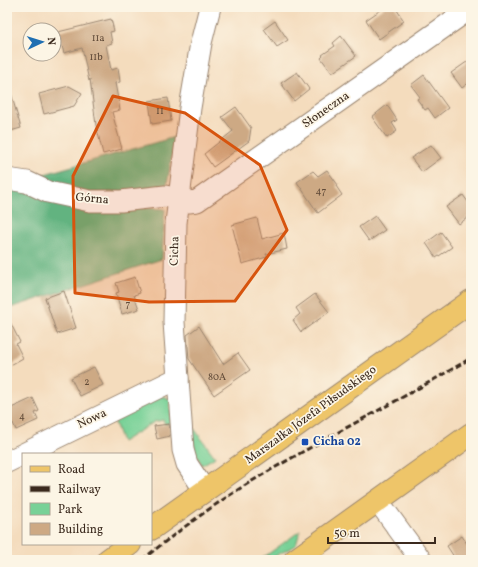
<svg xmlns="http://www.w3.org/2000/svg" width="478" height="567" font-family="Vollkorn,serif">
  <style>
    .green { fill: #78d197; stroke: #5a7e5a }
    .forest { fill: #62b380; stroke: #4e6e4f }
    .building { fill: #cda984 }
    .lines { fill: none; stroke-linecap: round; stroke-linejoin: round }
    .minor-casing { stroke: #98836e; stroke-width: 23 }
    .major-casing { stroke: #98836e; stroke-width: 24 }
    .minor { stroke: #fff; stroke-width: 21 }
    .major { stroke: #eec569; stroke-width: 22 }
    .rail { stroke: #3b2a1e; stroke-width: 3; stroke-dasharray: 6 3; stroke-linecap: butt }
    .marked { fill: #d7540e; fill-opacity: 0.2; stroke: #d7540e; stroke-width: 3; stroke-linejoin: round }
    .transit-dot { fill: #1a4fb4; stroke: #fcf5e5; stroke-width: 1.5 }
    .labels { text-anchor: middle; dominant-baseline: central; stroke-width: 3.5; stroke-linejoin: round; paint-order: stroke }
    .number-label { font-size: 10px; fill: #604a38 }
    .street-label { font-size: 12px; fill: #3b2a1e; stroke: #fcf5e5 }
    .transit-label { font-size: 12px; font-weight: bold; fill: #164399; stroke: #fcf5e5; text-anchor: start }
  </style>
  <rect width="100%" height="100%" fill="#fcf5e5"/>
  <filter id="ink" filterUnits="userSpaceOnUse"><feTurbulence type="fractalNoise" baseFrequency=".025" numOctaves="2"/><feDisplacementMap in="SourceGraphic" scale="8" xChannelSelector="R" yChannelSelector="G"/><feConvolveMatrix kernelMatrix="1 2 1 2 8 2 1 2 1" color-interpolation-filters="sRGB"/></filter>
  <filter id="wash" filterUnits="userSpaceOnUse"><feTurbulence type="fractalNoise" baseFrequency=".012" numOctaves="4" result="noise"/><feDisplacementMap in="SourceGraphic" scale="16" xChannelSelector="R" yChannelSelector="G"/><feGaussianBlur stdDeviation="0.9" result="paint"/><feColorMatrix in="noise" values="0 0 0 0 0 0 0 0 0 0 0 0 0 0 0 0 0 1.4 0 .05"/><feComposite in="paint" operator="in"/></filter>
  <g filter="url(#wash)">
    <rect width="100%" height="100%" fill="#f4dcbd"/>
    <g class="green">
      <path d="M159,395l11,4 1,24 -6,1 -2,-4 -9,2 -32,20 -9,-25z"/>
      <path d="M190,423l25,34 -13,8 -7,-12z"/>
      <path d="M300,531l-4,14 -28,15h-8z"/>
    </g>
    <g class="forest">
      <path d="M175,137l-9,54 -89,2 -43,-16z"/>
      <path d="M7,185l137,23 21,1 -3,50 -152,49 -3,-10z"/>
    </g>
    <g id="blocks">
      <g class="building">
        <path d="M385,7h10l9,14 -25,18 -13,-19z"/>
        <path d="M111,19l3,12 -4,1 2,11 -6,2 5,25 7,-2 2,14 -5,1 5,27 -8,2 10,37 -19,5 -7,-29 -6,-46 -1,2 -7,-33 -18,5 -6,-21z"/>
        <path d="M275,21l13,19 -11,7 -13,-18z"/>
        <path d="M341,36l15,20 -24,17 -11,-15 2,-2 -1,-1 13,-9 -2,-3z"/>
        <path d="M471,59v22l-9,7 -11,-15z"/>
        <path d="M297,72l12,17 -15,12 -13,-18z"/>
        <path d="M424,75l24,33 -13,10 -7,-10 -3,2 -8,-11 3,-2 -9,-12z"/>
        <path d="M69,86l13,7 -8,13 -30,8 -5,-20z"/>
        <path d="M7,90h3l11,38 -14,4z"/>
        <path d="M168,98l3,23 -19,3 -3,-23z"/>
        <path d="M387,105l10,15 -5,3 5,8 -10,7 -15,-21z"/>
        <path d="M236,107l15,21 -2,13 -36,26 -9,-13 29,-23 -11,-14z"/>
        <path d="M431,145l10,13 -19,14 -11,-14z"/>
        <path d="M327,170l11,15 -2,1 6,9 -24,18 -21,-31 16,-11 5,5z"/>
        <path d="M463,195l8,11v9l-12,9 -13,-17z"/>
        <path d="M375,216l10,14 -16,11 -10,-14z"/>
        <path d="M257,218l5,21 22,-6 3,16 -21,5 1,3 -25,7 -10,-39z"/>
        <path d="M441,232l11,15 -16,11 -10,-15z"/>
        <path d="M135,277l5,16 -6,2 5,14 -17,5 -6,-21 3,-1 -3,-9z"/>
        <path d="M64,291l12,37 -19,6 -12,-36z"/>
        <path d="M315,294l14,18 -28,20 -8,-12 7,-6 -4,-6z"/>
        <path d="M7,316l13,26 -4,2 7,14 -16,9z"/>
        <path d="M199,326l24,38 15,-11 12,17 -36,25 -25,-36 -2,-24z"/>
        <path d="M94,367l9,18 -23,11 -9,-18z"/>
        <path d="M33,398l6,13 -4,2 3,7 -22,10 -3,-7 -6,3v-16z"/>
        <path d="M169,424l1,12 -13,3 -3,-13z"/>
        <path d="M462,536l9,14v10h-15l-9,-14z"/>
      </g>
    </g>
  </g>
  <g filter="url(#ink)">
    <use href="#blocks" fill-opacity="0" stroke="#98836e" stroke-width="1"/>
    <g class="lines">
      <defs>
        <g id="minor">
          <path d="M7,179l20,3 21,10 42,9h31l44,-5 24,6 8,-1 274,-193"/>
          <path d="M7,462l171,-84"/>
          <path d="M205,491l-18,-27 -4,-14 -9,-128 2,-99 14,-115 11,-65 9,-36"/>
          <path d="M378,501l43,59"/>
        </g>
        <g id="major">
          <path d="M151,529l320,-228"/>
          <path d="M108,560l22,-16"/>
          <path d="M295,560l176,-126"/>
        </g>
      </defs>
      <use href="#minor" class="minor-casing"/>
      <use href="#major" class="major-casing"/>
      <use href="#minor" class="minor"/>
      <use href="#major" class="major"/>
      <path class="rail" d="M142,560c36,-29 75,-58 115,-82 71,-42 144,-78 214,-120"/>
    </g>
  </g>
  <path class="marked" d="M113,96l72,17 75,52 27,65 -52,71 -86,1 -74,-9 -2,-117z"/>
  <rect class="transit-dot" x="301" y="438" width="8" height="8" rx="2"/>
  <g class="labels">
    <g class="number-label">
      <text x="98" y="38">11a</text>
      <text x="96" y="57">11b</text>
      <text x="160" y="111">11</text>
      <text x="321" y="191">47</text>
      <text x="128" y="304">7</text>
      <text x="217" y="377">80A</text>
      <text x="87" y="382">2</text>
      <text x="22" y="416">4</text>
    </g>
    <g class="street-label">
      <text transform="translate(326 110) rotate(-35)">Słoneczna</text>
      <text transform="translate(92 199) rotate(5)">Górna</text>
      <text transform="translate(175 251) rotate(-88)">Cicha</text>
      <text transform="translate(311 415) rotate(-36)">Marszałka Józefa Piłsudskiego</text>
      <text transform="translate(92 419) rotate(-25)">Nowa</text>
    </g>
    <g class="transit-label">
      <text x="313" y="442">Cicha 02</text>
    </g>
  </g>
  <rect width="478" height="567" fill="none" stroke="#fcf5e5" stroke-width="24"/>
  <rect x="22" y="453" width="130" height="92" fill="#fcf5e5" stroke="#afa495"/>
  <rect x="30" y="466" width="20" height="6" fill="#eec569" stroke="#afa495"/>
  <text x="58" y="473" font-size="12" fill="#3b2a1e">Road</text>
  <rect x="30" y="486" width="20" height="6" fill="#3b2a1e" stroke="#afa495"/>
  <text x="58" y="493" font-size="12" fill="#3b2a1e">Railway</text>
  <rect x="30" y="503" width="20" height="12" fill="#78d197" stroke="#afa495"/>
  <text x="58" y="513" font-size="12" fill="#3b2a1e">Park</text>
  <rect x="30" y="523" width="20" height="12" fill="#cda984" stroke="#afa495"/>
  <text x="58" y="533" font-size="12" fill="#3b2a1e">Building</text>
  <g transform="translate(42 42) rotate(86)"><circle r="19" fill="#fcf5e5" stroke="#afa495"/>
  <path d="M0-3L7 15L0 10L-7 15Z" fill="#1f6fb2"/>
  <text y="-6" font-size="11" font-weight="bold" text-anchor="middle" fill="#3b2a1e">N</text>
  </g>
  <path d="M328 537v6h107v-6" fill="none" stroke="#3b2a1e" stroke-width="2"/>
  <text x="334" y="537" font-size="12" fill="#3b2a1e" stroke="#fcf5e5" stroke-width="3" paint-order="stroke">50 m</text>
</svg>
